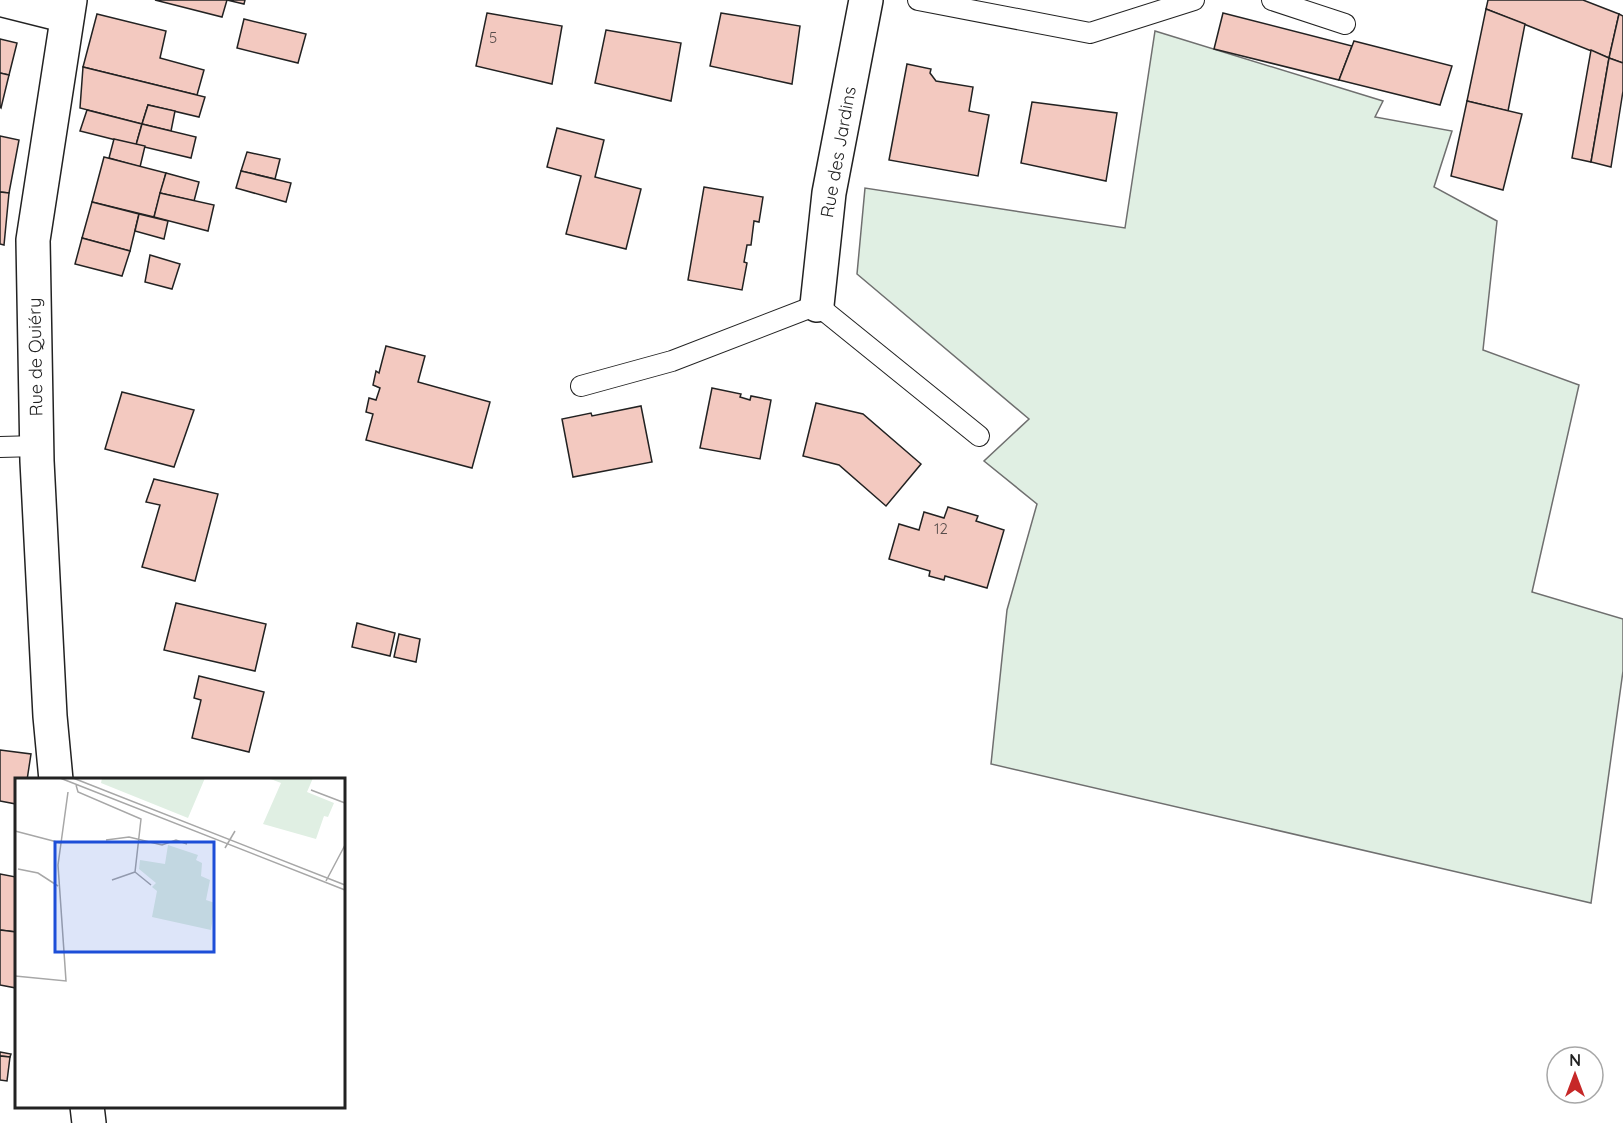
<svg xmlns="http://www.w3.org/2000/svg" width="1623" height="1123" font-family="Quicksand,sans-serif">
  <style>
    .green { fill: #e0efe3; stroke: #6f6f6f; stroke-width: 1.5 }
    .building { fill: #f3c9c0; stroke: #222; stroke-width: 1.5 }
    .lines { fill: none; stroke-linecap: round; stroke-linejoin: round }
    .lane-casing { stroke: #222; stroke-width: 22 }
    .street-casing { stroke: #222; stroke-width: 36 }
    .lane { stroke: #fff; stroke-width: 20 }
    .street { stroke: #fff; stroke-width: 33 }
    .labels { text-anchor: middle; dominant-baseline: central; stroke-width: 4.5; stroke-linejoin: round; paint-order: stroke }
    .number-label { font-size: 15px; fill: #564c4a }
    .street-label { font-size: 18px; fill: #222; stroke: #fff }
    .inset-road { fill: none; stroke: #a7a7a7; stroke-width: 1.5 }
    .view { fill: #1d4ed8; fill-opacity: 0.15; stroke: #1d4ed8; stroke-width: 3 }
    .inset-edge { fill: none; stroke: #222; stroke-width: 3 }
  </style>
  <rect width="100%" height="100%" fill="#fff"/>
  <path class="green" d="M1155,31l228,70 -8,16 77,14 -18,56 63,34 -14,129 96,35 -47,207 91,27v52l-32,232 -600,-139 16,-154 30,-106 -53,-43 45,-42 -172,-145 8,-86 260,40z"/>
  <g class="building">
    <path d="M155,0h72l-5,17z"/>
    <path d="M227,0h18l-1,4z"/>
    <path d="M1488,0h95l36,14 -10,44 -123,-49z"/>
    <path d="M1486,9l39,15 -17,87 -41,-10z"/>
    <path d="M487,13l75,13 -10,58 -76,-18z"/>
    <path d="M721,13l79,13 -8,58 -82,-18z"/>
    <path d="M1223,13l129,33 -13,34 -125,-31z"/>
    <path d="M97,14l69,17 -6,27 44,12 -7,25 -114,-28z"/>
    <path d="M1619,14l4,2v47l-14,-5z"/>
    <path d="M244,19l62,15 -8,29 -61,-15z"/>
    <path d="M606,30l75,13 -10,58 -76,-18z"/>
    <path d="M0,39l17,4 -8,32 -9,-2z"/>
    <path d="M1354,41l98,25 -12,39 -101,-25z"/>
    <path d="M1591,50l18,8 -18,104 -19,-4z"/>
    <path d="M1609,58l14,5v28l-12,76 -20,-5z"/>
    <path d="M907,64l24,5 -1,4 6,8 37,6 -4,24 20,4 -11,61 -89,-16z"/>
    <path d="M83,67l122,30 -6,20 -51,-12 -6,19 -62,-16z"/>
    <path d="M0,73l9,2 -8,33 -1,-1z"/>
    <path d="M1467,101l55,13 -19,76 -52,-14z"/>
    <path d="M1032,102l85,11 -11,68 -85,-18z"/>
    <path d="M148,105l27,6 -4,20 -29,-7z"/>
    <path d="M87,110l55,14 -6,21 -56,-14z"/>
    <path d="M142,124l54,13 -5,21 -55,-13z"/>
    <path d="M557,128l47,12 -9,37 46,12 -15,60 -60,-15 15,-58 -34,-9z"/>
    <path d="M0,136l19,4 -10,53 -9,-1z"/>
    <path d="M114,139l31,7 -5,21 -31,-9z"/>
    <path d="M247,152l33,7 -5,20 -34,-8z"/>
    <path d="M104,157l62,16 -12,44 -62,-15z"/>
    <path d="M241,171l50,12 -5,19 -50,-14z"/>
    <path d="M166,173l33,9 -5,19 -34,-8z"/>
    <path d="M704,187l59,10 -4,25 -5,-1 -3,24h-4l-3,17 3,1 -5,27 -54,-10z"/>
    <path d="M0,192l9,1 -5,52 -4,-1z"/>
    <path d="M160,193l54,12 -6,26 -54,-14z"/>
    <path d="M92,202l47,12 -9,37 -48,-13z"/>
    <path d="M139,214l29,7 -4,18 -29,-8z"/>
    <path d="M82,238l48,13 -8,25 -47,-12z"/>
    <path d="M150,255l30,9 -8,25 -27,-7z"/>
    <path d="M386,346l39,10 -7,26 72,20 -18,66 -106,-28 7,-26 -7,-2 3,-14 7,2 4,-12 -7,-3 3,-14 3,2z"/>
    <path d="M712,388l29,6 -1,3 10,3 1,-4 20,4 -11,59 -60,-11z"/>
    <path d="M122,392l72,18 -20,57 -69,-18z"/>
    <path d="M816,403l47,11 58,50 -35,42 -47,-41 -36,-9z"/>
    <path d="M641,406l11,56 -79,15 -11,-58 29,-6 1,3z"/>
    <path d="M154,479l64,15 -23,87 -53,-14 18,-62 -14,-3z"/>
    <path d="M948,507l30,9 -2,5 28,9 -17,58 -42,-12 -1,4 -15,-4 1,-5 -41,-12 10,-35 20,6 5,-18 20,6z"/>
    <path d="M176,603l90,21 -11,47 -91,-21z"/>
    <path d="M357,623l38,10 -5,23 -38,-9z"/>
    <path d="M399,634l21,5 -4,23 -22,-5z"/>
    <path d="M199,676l65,16 -15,60 -57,-14 9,-38 -7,-2z"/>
    <path d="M0,750l31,4 -4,26h-11v24l-16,-3z"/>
    <path d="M0,874l16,3v55l-16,-2z"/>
    <path d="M0,930l16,2v56l-16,-3z"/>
    <path d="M0,1052l11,2 -1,3 -10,-1z"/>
    <path d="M0,1056l10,1 -3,24 -7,-1z"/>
  </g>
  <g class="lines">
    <defs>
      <g id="lane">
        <path d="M918,0l172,33 104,-33"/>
        <path d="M1272,0l73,24"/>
        <path d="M581,386l91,-25 145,-56 162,131"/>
        <path d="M0,447l37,-1"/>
      </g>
      <g id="street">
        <path d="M3,0l64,16"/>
        <path d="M817,305l12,-112 37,-193"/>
        <path d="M56,780l-6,-64 -13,-255 -4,-221 37,-240"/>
        <path d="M87,1106l2,17"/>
      </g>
    </defs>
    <use href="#lane" class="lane-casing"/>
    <use href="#street" class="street-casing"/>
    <use href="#lane" class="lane"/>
    <use href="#street" class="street"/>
  </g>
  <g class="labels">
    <g class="number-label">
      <text x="493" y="37">5</text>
      <text x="941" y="528">12</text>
    </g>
    <g class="street-label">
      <text transform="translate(838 152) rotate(-80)">Rue des Jardins</text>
      <text transform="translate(35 357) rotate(-91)">Rue de Quiéry</text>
    </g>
  </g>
  <g transform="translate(15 778)">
    <rect width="330" height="330" fill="#fff"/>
    <path d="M87,0h103l-17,40 -87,-35zM253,0h45l-6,14 27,11 -6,14 -4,-1 -8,23 -53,-15 18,-41zM153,67l30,10 -2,5 6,3 -1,13 9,4 -4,20 9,3 -4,27 -59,-13 5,-26 -5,-4 4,-4 -17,-14 1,-9 25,4z" fill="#e0efe3"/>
    <path class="inset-road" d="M45,0l285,112M58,0l272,107M61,7l2,7 63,27 -6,53M296,12l34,13M0,53l46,12M91,62l23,-3 33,8 14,-5 11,4M210,70l10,-17M3,91l20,4 20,13M120,94l16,13M97,102l23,-8M311,103l19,-36M0,198l51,5 -8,-116 10,-73"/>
    <path class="view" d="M40,64h159v110h-159z"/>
    <rect width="330" height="330" class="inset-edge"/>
  </g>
  <g transform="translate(1575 1075)"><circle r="28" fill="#ffffff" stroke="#a7a7a7" stroke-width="1.5"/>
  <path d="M0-4.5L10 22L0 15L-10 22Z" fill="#c62828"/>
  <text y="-9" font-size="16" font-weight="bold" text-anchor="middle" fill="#222222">N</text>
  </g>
</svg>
